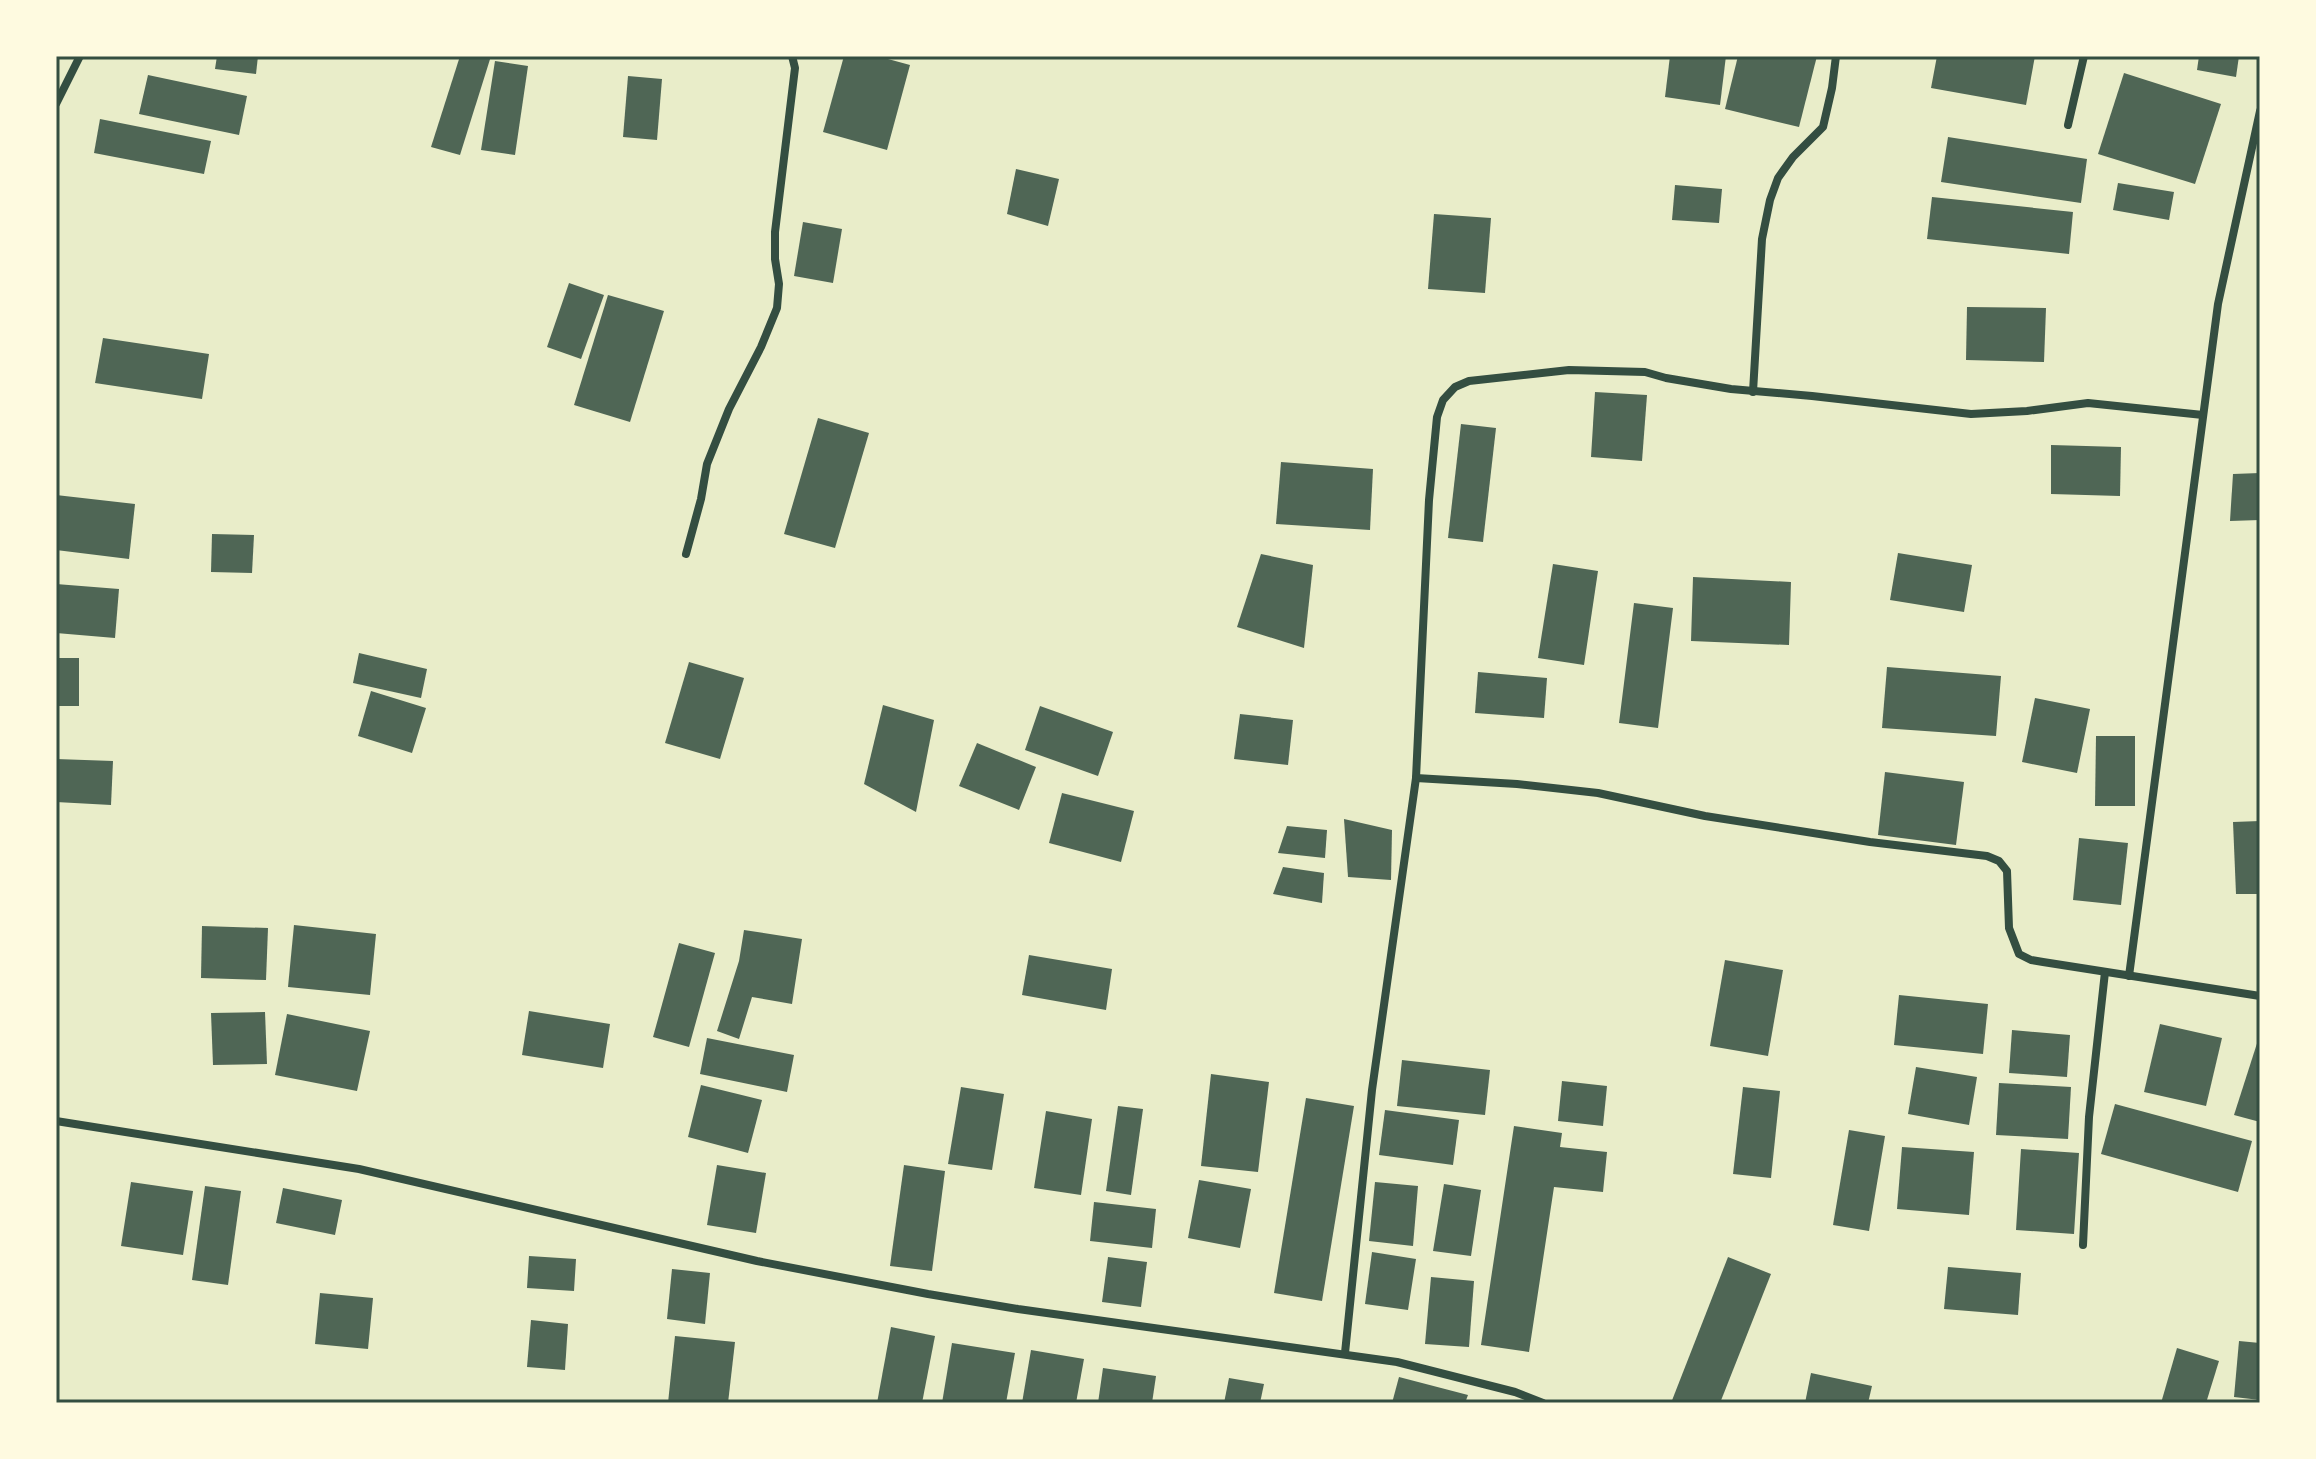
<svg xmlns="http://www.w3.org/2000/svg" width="2316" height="1459" font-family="Figtree,sans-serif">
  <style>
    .building { fill: #4f6655 }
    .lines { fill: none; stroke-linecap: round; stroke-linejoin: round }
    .minor { stroke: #344e41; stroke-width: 8 }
    .neatline { fill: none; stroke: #344e41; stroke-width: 3 }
  </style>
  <rect width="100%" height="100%" fill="#e9edc9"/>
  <g class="building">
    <path d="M217,56h41l-2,18 -41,-5z"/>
    <path d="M460,56h31l-31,99 -29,-8z"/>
    <path d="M844,56h33l33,9 -23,85 -64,-18z"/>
    <path d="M1670,56h56l-6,49 -55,-8z"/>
    <path d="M1738,56h79l-18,71 -74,-18z"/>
    <path d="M1937,56h98l-9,49 -95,-17z"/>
    <path d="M2199,56h40l-3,21 -39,-7z"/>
    <path d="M495,61l33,5 -13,89 -34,-5z"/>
    <path d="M2124,73l97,31 -26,80 -97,-30z"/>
    <path d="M148,75l99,21 -8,39 -100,-21z"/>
    <path d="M628,76l34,3 -5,61 -34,-3z"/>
    <path d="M100,119l111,22 -7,33 -110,-21z"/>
    <path d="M1948,137l139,22 -6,44 -140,-21z"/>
    <path d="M1016,169l43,10 -11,47 -41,-12z"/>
    <path d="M2118,183l56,9 -5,28 -56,-10z"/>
    <path d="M1675,185l47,4 -3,34 -47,-3z"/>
    <path d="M1932,197l141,15 -4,42 -142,-15z"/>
    <path d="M1434,214l57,4 -6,75 -57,-4z"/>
    <path d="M803,222l39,7 -9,54 -39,-7z"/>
    <path d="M569,283l35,12 -23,64 -34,-12z"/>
    <path d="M608,295l56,16 -34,111 -56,-17z"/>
    <path d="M1967,307l79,1 -2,54 -78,-2z"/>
    <path d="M103,338l106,16 -7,45 -107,-16z"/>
    <path d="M1595,392l52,3 -5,66 -51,-4z"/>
    <path d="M818,418l51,15 -34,115 -51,-14z"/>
    <path d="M1461,424l35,4 -13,114 -35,-4z"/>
    <path d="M2051,445l70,2 -1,49 -69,-2z"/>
    <path d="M1281,462l92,7 -3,61 -94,-6z"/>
    <path d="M2260,473v47l-30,1 3,-47z"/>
    <path d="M56,495l79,9 -6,55 -73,-9z"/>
    <path d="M212,534l42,1 -2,38 -41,-1z"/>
    <path d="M1898,553l74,12 -8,47 -74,-12z"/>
    <path d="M1261,554l52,11 -9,83 -67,-21z"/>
    <path d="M1553,564l45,7 -14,94 -46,-7z"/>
    <path d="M1693,577l98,5 -2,63 -98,-4z"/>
    <path d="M56,584l63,5 -4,49 -59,-5z"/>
    <path d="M1634,603l39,5 -15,120 -39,-5z"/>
    <path d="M359,653l68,16 -6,29 -68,-15z"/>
    <rect x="56" y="658" width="23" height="48"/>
    <path d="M689,662l55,16 -24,81 -55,-16z"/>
    <path d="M1887,667l114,9 -5,60 -114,-8z"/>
    <path d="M1478,672l69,6 -3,40 -69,-5z"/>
    <path d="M371,691l55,17 -14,45 -54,-17z"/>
    <path d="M2035,698l55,11 -13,64 -55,-11z"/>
    <path d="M883,705l51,15 -18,92 -52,-28z"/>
    <path d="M1040,706l73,26 -15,44 -73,-26z"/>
    <path d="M1240,714l53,6 -5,45 -54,-6z"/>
    <path d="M2096,736h39v70h-40z"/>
    <path d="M977,743l59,24 -17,43 -60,-24z"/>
    <path d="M56,759l57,2 -2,44 -55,-3z"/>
    <path d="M1885,772l79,10 -8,63 -78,-10z"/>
    <path d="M1062,793l72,18 -13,51 -72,-19z"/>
    <path d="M1344,819l48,11 -1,50 -43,-3z"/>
    <path d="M2260,821v73h-24l-3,-72z"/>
    <path d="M1287,826l40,4 -2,28 -47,-5z"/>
    <path d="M2079,838l49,5 -7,62 -48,-5z"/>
    <path d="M1283,867l41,6 -2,30 -49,-9z"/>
    <path d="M294,925l82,9 -6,61 -82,-8z"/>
    <path d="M202,926l66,2 -2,52 -65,-2z"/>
    <path d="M744,930l58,9 -10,65 -40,-7 -13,42 -22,-8 22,-70z"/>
    <path d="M679,943l36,10 -26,94 -36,-10z"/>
    <path d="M1029,955l83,14 -6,41 -84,-15z"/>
    <path d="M1725,960l58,10 -15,86 -58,-10z"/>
    <path d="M1899,995l89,9 -5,50 -89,-9z"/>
    <path d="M529,1011l81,13 -7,44 -81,-13z"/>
    <path d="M265,1012l2,52 -54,1 -2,-52z"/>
    <path d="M287,1014l83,17 -13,60 -82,-16z"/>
    <path d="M2160,1024l62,14 -16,68 -62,-14z"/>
    <path d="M2012,1030l58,5 -3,42 -58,-4z"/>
    <path d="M2260,1034v88l-26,-7z"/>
    <path d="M707,1038l87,17 -7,37 -87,-18z"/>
    <path d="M1402,1060l88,10 -5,45 -88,-9z"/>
    <path d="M1916,1067l61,10 -8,48 -61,-11z"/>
    <path d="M1211,1074l58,8 -11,90 -57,-6z"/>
    <path d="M1562,1081l45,5 -4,40 -45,-5z"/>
    <path d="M1999,1083l72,4 -3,52 -72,-4z"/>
    <path d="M701,1085l61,15 -14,53 -60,-16z"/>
    <path d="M961,1087l43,7 -12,76 -44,-6z"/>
    <path d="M1743,1087l37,4 -9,87 -38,-4z"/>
    <path d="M1306,1098l48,8 -32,195 -48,-8z"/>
    <path d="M2115,1104l137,37 -14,51 -137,-38z"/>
    <path d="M1118,1106l25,3 -12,86 -25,-4z"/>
    <path d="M1385,1110l74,10 -6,45 -74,-10z"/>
    <path d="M1046,1111l46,8 -11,76 -47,-7z"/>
    <path d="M1514,1126l48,7 -2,14 47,5 -4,40 -49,-5 -25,165 -48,-7z"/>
    <path d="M1849,1130l36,6 -16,95 -36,-6z"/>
    <path d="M1902,1147l72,5 -5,63 -72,-6z"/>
    <path d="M2021,1149l58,4 -5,81 -58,-4z"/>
    <path d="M717,1165l49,8 -10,60 -49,-8z"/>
    <path d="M904,1165l41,6 -13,100 -42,-5z"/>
    <path d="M1199,1180l52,9 -11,59 -52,-10z"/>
    <path d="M131,1182l62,9 -10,64 -62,-9z"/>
    <path d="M1375,1182l43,4 -5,60 -44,-5z"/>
    <path d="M1444,1184l37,6 -10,66 -38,-5z"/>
    <path d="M205,1186l36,5 -13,94 -36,-5z"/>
    <path d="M283,1188l59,12 -7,35 -59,-12z"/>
    <path d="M1094,1202l62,7 -4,39 -62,-7z"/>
    <path d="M1372,1252l44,7 -8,51 -43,-6z"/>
    <path d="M529,1256l47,3 -2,32 -47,-3z"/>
    <path d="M1108,1257l39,5 -6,45 -39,-5z"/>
    <path d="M1728,1257l43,17 -51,129h-49z"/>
    <path d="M1948,1267l73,6 -3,42 -74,-6z"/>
    <path d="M672,1269l38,4 -5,51 -38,-5z"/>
    <path d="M1431,1277l43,4 -5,66 -44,-3z"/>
    <path d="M320,1293l53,5 -5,51 -53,-5z"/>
    <path d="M531,1320l37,4 -3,46 -38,-3z"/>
    <path d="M891,1327l44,9 -13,67h-45z"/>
    <path d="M675,1336l60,6 -7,61h-60z"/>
    <path d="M2239,1341l21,2v57l-26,-3z"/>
    <path d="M952,1343l63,10 -9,50h-64z"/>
    <path d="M2177,1348l42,13 -13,42h-45z"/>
    <path d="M1031,1350l53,9 -8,44h-54z"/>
    <path d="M1103,1368l53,8 -4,27h-54z"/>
    <path d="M1811,1373l61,13 -4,17h-63z"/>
    <path d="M1399,1377l69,18 -3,8h-73z"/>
    <path d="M1229,1378l35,6 -4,19h-36z"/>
  </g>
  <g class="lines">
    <g class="minor">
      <path d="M56,104l24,-48"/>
      <path d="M2068,125l16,-69"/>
      <path d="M1753,392l9,-153 8,-39 8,-22 15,-21 30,-30 9,-39 4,-32"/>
      <path d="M686,554l15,-55 6,-35 22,-55 32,-62 16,-39 2,-24 -4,-25v-27l20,-164 -3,-12"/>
      <path d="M1416,778l101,6 81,9 107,23 165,26 117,14 12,5 8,10 2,57 10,26 12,6 12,2 217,34"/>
      <path d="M2129,976l89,-672 42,-193"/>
      <path d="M56,1121l303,48 398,92 171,33 90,15 379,53 118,30 28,11"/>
      <path d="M2083,1245l6,-128 16,-145"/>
      <path d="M1345,1353l27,-263 44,-312 13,-278 8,-83 6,-17 12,-13 14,-6 100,-11 76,2 21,6 65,11 81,7 159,18 56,-3 61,-8 115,12"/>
    </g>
  </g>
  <rect width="2316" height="1459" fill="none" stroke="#fefae0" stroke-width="116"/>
  <rect x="58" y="58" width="2200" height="1343" class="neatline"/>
</svg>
